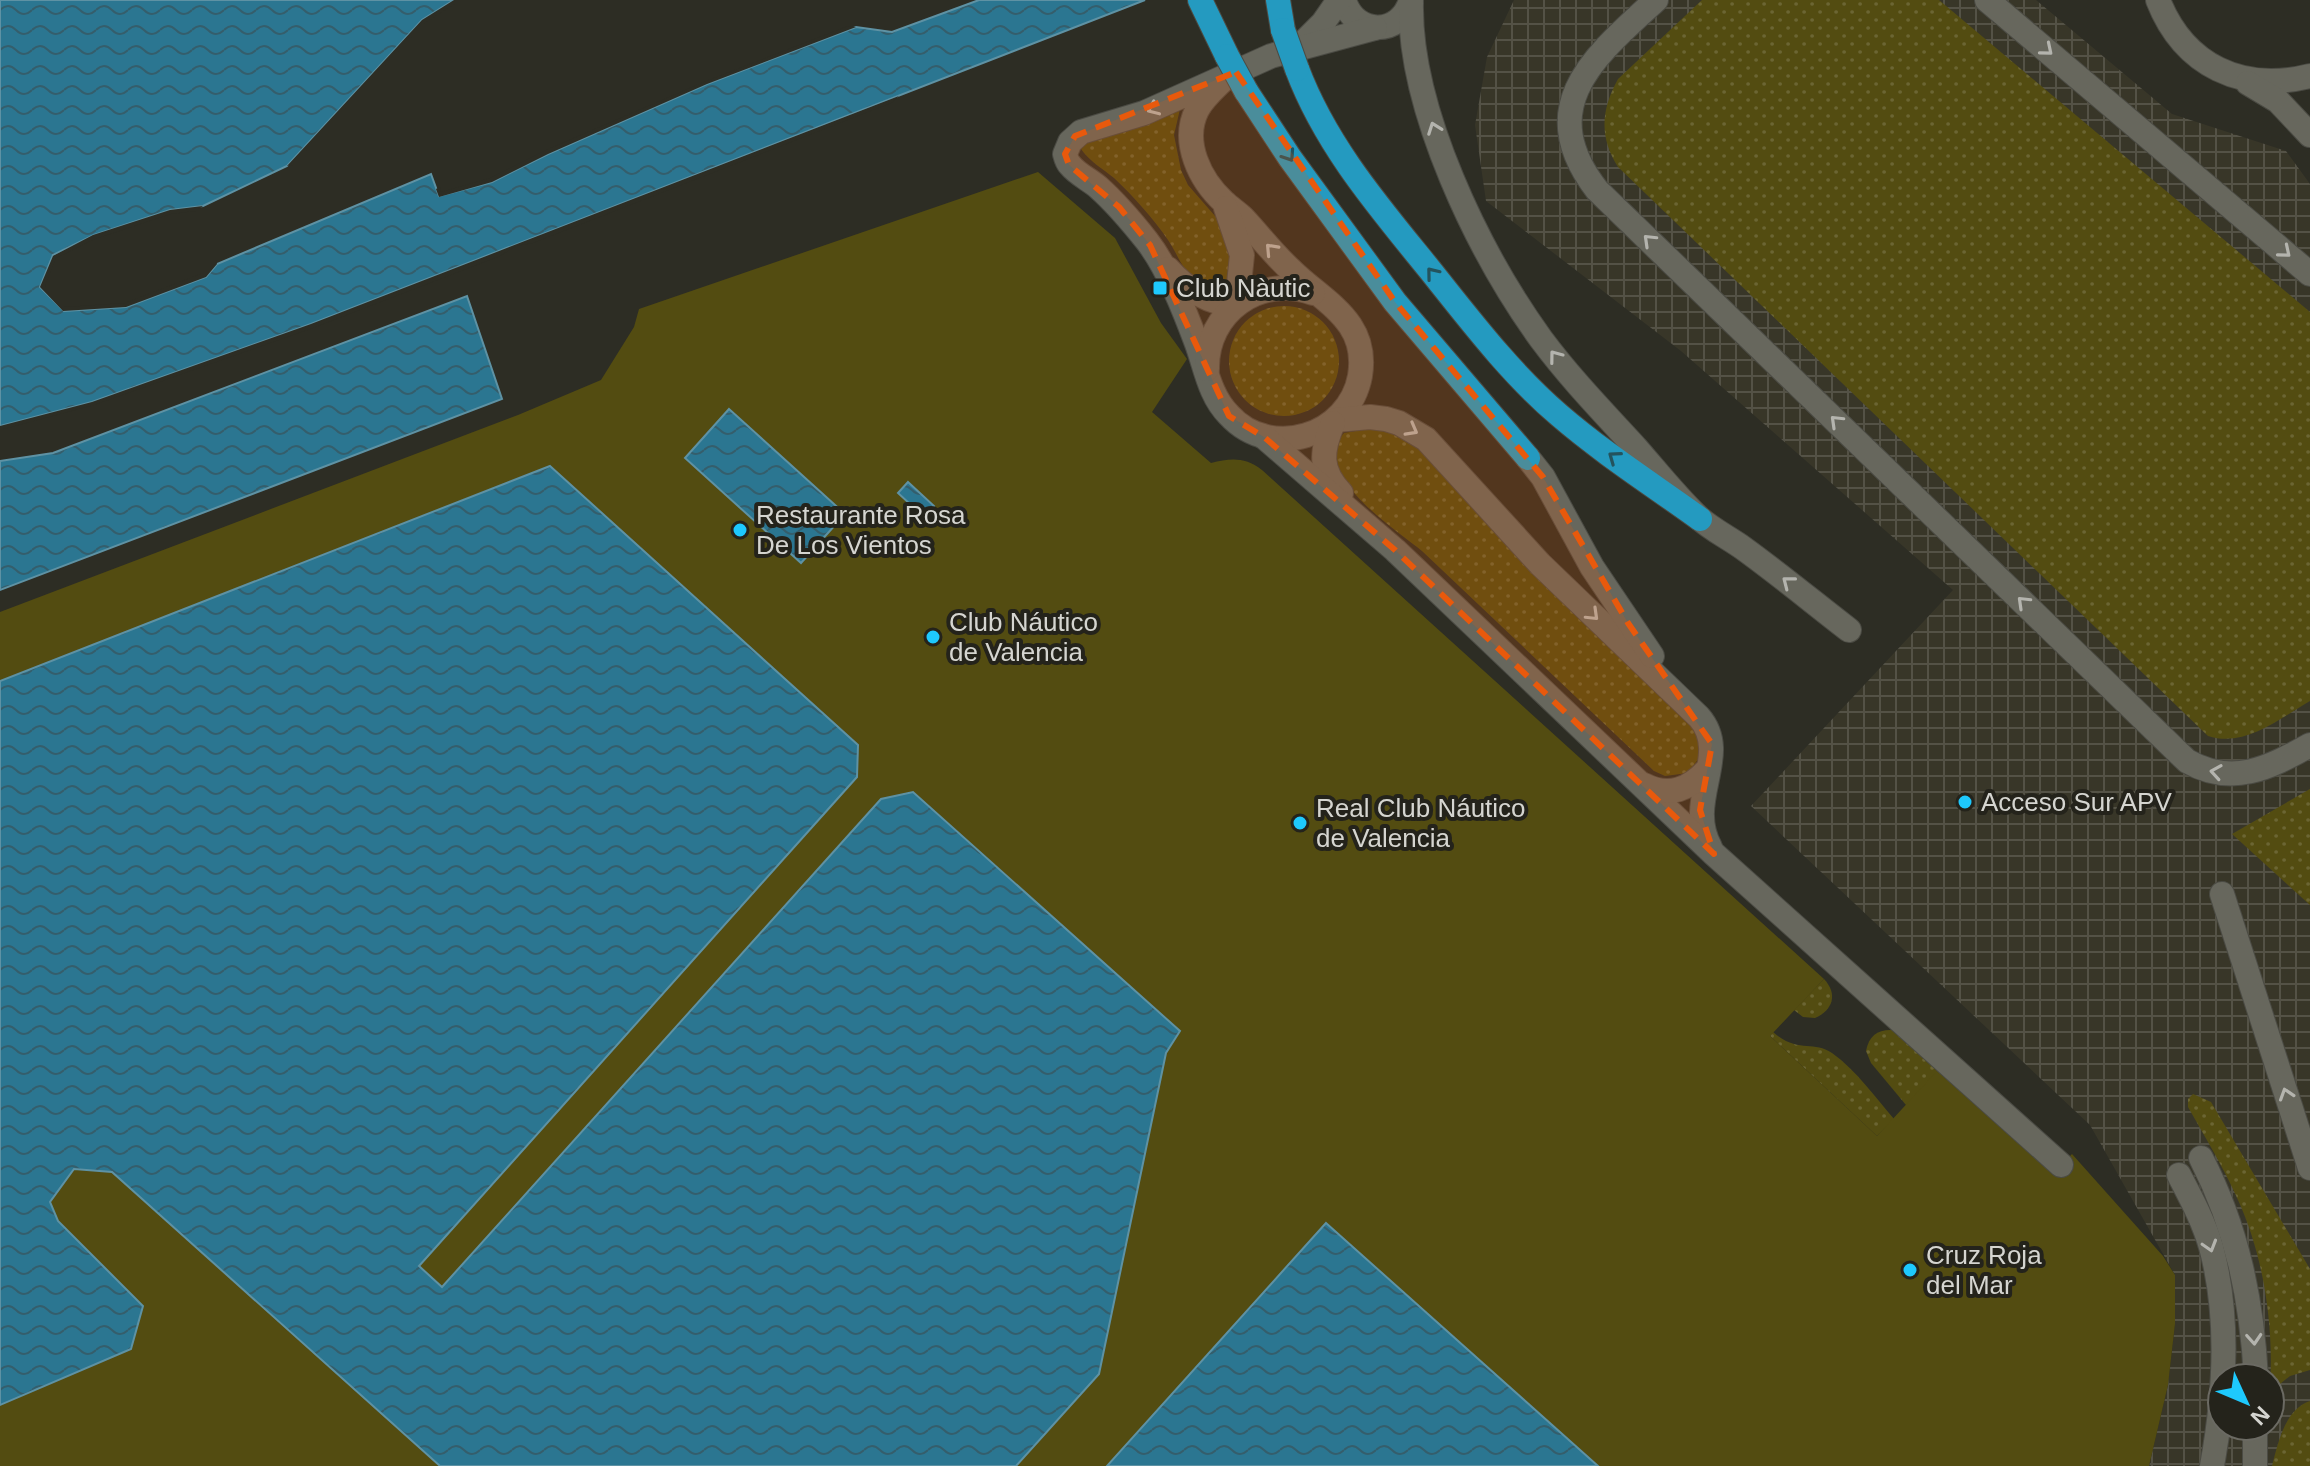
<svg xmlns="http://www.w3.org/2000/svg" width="2310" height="1466" font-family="Arial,sans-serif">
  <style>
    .industrial { fill: url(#industrial-grid); fill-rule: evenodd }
    .grass { fill: url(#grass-dots) }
    .pitch { fill: #534c11 }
    .water { fill: url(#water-waves); stroke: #5e92a4; stroke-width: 2 }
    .pier { fill: #2d2d24 }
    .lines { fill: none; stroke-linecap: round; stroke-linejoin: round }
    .minor-casing { stroke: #4b4b44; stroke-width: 26 }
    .highway-casing { stroke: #4b4b44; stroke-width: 26 }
    .minor { stroke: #67675d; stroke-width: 24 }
    .highway { stroke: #249ac0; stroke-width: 24 }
    .highway-bridge-casing { stroke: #4b4b44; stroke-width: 26; stroke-linecap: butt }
    .highway-bridge { stroke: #249ac0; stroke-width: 24 }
    .oneway { stroke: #b4b4ae }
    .oneway2 { stroke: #24535d }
    .marked { fill: #e8590c; fill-opacity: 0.2; stroke: #e8590c; stroke-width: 6; stroke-dasharray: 16 10; stroke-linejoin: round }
    .poi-dot { fill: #1ec9fd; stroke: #24231b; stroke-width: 3 }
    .labels { text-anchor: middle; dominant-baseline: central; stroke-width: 8; stroke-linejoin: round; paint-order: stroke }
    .poi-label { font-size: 26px; fill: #d5d5d0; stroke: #24231b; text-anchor: start }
  </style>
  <defs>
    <pattern id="industrial-grid" width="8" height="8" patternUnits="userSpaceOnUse" patternTransform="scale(2)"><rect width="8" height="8" fill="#383628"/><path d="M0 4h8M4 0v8" fill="none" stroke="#545246"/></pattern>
    <pattern id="grass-dots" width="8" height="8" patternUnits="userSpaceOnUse" patternTransform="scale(2)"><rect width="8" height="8" fill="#534c11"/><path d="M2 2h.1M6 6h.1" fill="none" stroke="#6b6533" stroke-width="1.8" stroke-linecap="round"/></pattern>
    <pattern id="water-waves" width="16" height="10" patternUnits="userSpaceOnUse" patternTransform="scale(2)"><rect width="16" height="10" fill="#2b7691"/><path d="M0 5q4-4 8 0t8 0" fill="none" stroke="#345e6c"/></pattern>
  </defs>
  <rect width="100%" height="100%" fill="#2d2d24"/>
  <path class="industrial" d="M1514,0h522l136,114 114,37 24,33v1282h-161l19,-81 7,-61v-49l-85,-150 -339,-319 202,-216 -272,-239 -195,-150 -11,-76 12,-68zM2222,1378h48v48h-48z"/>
  <g class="grass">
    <path d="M1702,0h237l371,312v389c-31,18 -65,47 -102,35l-590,-569c-19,-30 -17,-57 0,-88z"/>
    <path d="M1180,109l-6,26 7,35 7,15 34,39 12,27 -4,31 -4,6c-10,2 -21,0 -29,-7 -15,-11 -19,-26 -29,-41 -15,-22 -34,-43 -54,-62 -11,-9 -25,-17 -33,-29l1,-5z"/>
    <circle cx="1284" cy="361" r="55"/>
    <path d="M1368,429l31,3 21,11 280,291 -1,24 -11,15 -23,3 -11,-5 -232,-220c-28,-23 -113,-77 -78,-118z"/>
    <path d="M2310,789v116l-78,-71z"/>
    <path d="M1824,979c14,15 9,31 -9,39l-12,-1 -9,-7z"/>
    <path d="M1894,1030l160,143 -148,-68 -35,-42 -5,-12c3,-16 12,-22 28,-21z"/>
    <path d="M1773,1032c25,22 40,8 59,21 24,17 43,44 62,66l-17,17 -107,-100z"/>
    <path d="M2193,1094l18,8 99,167v101l-20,6 -15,12h-5c4,-62 -6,-131 -32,-188 -14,-32 -33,-63 -50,-93v-8z"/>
    <path d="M2310,1401v65h-38c6,-23 13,-57 38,-65z"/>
  </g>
  <g class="pitch">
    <path d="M1038,172l77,66 46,85 26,36 -35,53 59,51c20,-5 34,-6 51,7l562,509 -54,57 107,100 62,-67 115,103 18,-18 91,102 12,19v49l-7,61 -19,81h-551l-272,-243 -219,243h-91l83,-92 67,-321 14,-22 -299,-232 -439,489 -24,-22 438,-489 1,-32 -308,-279 -549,215v-69l518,-197 83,-35 33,-53 5,-18z"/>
    <path d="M74,1169l38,2 328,295h-440v-61l131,-56 12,-43 -85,-85 -8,-20z"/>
  </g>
  <g class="water">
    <path d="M0,0h454l-32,20 -135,146 -84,40 -33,4 -76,25 -41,20 -13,32 24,24 62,-4 80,-30 11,-13 214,-90 8,22 53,-14 56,-28 159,-70 149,-57 36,5 87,-32h166l-834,324 -219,78 -92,24z"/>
    <path d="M467,296l35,103 -502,191v-129l53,-8z"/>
    <path d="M729,409l116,105 -44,49 -116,-105z"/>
    <path d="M550,466l308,279 -1,32 -438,489 23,21 439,-488 32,-7 267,239 -14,22 -67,321 -83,92h-576l-328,-294 -38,-3 -24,33 8,19 85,85 -12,43 -131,56v-724z"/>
    <path d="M908,482l26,24 -10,11 -26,-24z"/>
    <path d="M1326,1223l272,243h-491z"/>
  </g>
  <g class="pier">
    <path d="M454,0h4l-2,3 -31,20 -132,142 -6,1 135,-146z"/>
    <path d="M848,26l8,1 -149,57 -159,70 -56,28 -53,15 -3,-8 4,-2 1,5 49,-14 56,-28 160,-69z"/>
    <path d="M899,96l-8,7 -358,140 -17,3 -16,10 -187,72 -219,77 -94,25v-4l92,-24 219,-78z"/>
    <path d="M203,206l-7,5 -25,3 -76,25 -39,19 -11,28 20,21 60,-4 78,-30 13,-13 1,4 -11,13 -80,30 -63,4 -23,-24 13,-31 40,-21 77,-25z"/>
  </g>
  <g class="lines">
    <defs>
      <g id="minor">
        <path d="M1344,0c11,37 57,36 67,0"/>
        <path d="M1656,0c-61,56 -124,106 -59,190l590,571c45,26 82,7 123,-16"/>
        <path d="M1987,0l323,274"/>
        <path d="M2158,0c26,66 84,93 152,76"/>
        <path d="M1411,3c-2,107 68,250 130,336 29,39 63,74 96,110 20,23 39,47 61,68 13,12 31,21 45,31 36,26 71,55 106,82"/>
        <path d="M1299,47l24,-24 16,-23"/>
        <path d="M1225,78c-10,10 -22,20 -28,32 -16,32 3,70 27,92 6,6 13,10 19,16 16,17 31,37 49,53 33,32 77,50 68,105 -11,60 -89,85 -131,39 -19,-19 -23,-46 -32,-71 -12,-32 -29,-76 -50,-103 -15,-19 -30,-37 -49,-54 -8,-7 -21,-13 -28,-22 -3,-3 -4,-7 -5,-11l5,-12 11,-10 63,-19 127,-57 104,-28"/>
        <path d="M2248,83l30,18 32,34"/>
        <path d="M1226,208l16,47 -5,48"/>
        <path d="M1168,269c18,20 40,34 67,36"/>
        <path d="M1207,369c-1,-57 53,-95 106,-76"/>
        <path d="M1336,420l34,-3 16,2 13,4 27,16 114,125 159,153c33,38 -15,83 11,130"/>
        <path d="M1333,423c-12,28 -14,47 8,70"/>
        <path d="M1264,437l131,113 319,304 347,311"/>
        <path d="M1528,458l15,19 49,90 60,89"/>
        <path d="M1644,785c25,13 46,4 64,-16"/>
        <path d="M2222,894l88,274"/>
        <path d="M2201,1158c36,70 51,142 55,220"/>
        <path d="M2179,1175c12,23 25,47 32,72 19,70 14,148 1,219"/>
        <path d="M2255,1466v-40"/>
      </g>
      <g id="highway">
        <path d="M1200,0l27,56"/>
        <path d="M1278,0l5,30"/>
        <path d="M1297,69c29,77 82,138 133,201 40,50 80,103 129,145 44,38 94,70 141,104"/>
        <path d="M1246,91l44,67 105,144 133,156"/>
      </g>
    </defs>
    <use href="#minor" class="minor-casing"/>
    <use href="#highway" class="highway-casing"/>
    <use href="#minor" class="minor"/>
    <use href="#highway" class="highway"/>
    <defs>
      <g id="highway-bridge">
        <path d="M1283,30l14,39"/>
        <path d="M1227,56l19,35"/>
      </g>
    </defs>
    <use href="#highway-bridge" class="highway-bridge-casing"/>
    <use href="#highway-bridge" class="highway-bridge"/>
  </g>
  <defs><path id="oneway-chevron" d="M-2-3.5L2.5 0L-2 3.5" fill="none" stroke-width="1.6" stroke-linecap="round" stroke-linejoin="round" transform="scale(2)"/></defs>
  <g class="oneway">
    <use href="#oneway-chevron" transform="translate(2047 50) rotate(40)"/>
    <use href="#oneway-chevron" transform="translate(1153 109) rotate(156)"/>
    <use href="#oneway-chevron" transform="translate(1434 128) rotate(-110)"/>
    <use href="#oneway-chevron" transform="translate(1649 240) rotate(-136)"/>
    <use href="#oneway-chevron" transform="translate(1271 249) rotate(-133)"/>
    <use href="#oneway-chevron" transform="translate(2285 252) rotate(40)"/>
    <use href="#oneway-chevron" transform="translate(1555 356) rotate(-127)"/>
    <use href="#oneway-chevron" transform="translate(1836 421) rotate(-136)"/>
    <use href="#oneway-chevron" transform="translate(1412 430) rotate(29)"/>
    <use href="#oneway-chevron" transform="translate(1788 582) rotate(-142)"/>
    <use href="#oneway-chevron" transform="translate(2023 602) rotate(-136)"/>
    <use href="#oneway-chevron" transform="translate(1593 615) rotate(44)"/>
    <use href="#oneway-chevron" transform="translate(2216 772) rotate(-171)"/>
    <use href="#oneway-chevron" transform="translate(2286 1094) rotate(-108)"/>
    <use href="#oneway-chevron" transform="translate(2210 1246) rotate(73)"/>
    <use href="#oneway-chevron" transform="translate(2254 1339) rotate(86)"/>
  </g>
  <g class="oneway2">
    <use href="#oneway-chevron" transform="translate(1289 156) rotate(56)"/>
    <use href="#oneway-chevron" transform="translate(1432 273) rotate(-129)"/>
    <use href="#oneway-chevron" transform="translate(1614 457) rotate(-144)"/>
  </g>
  <path class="marked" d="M1236,72l159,230 148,175 85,146 84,121 -12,66 14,44 -319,-304 -131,-113 -35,-21 -79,-171 -31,-38 -50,-42 -4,-11 10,-18z"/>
  <g class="poi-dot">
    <rect x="1152" y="280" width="16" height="16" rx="4"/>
    <circle cx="740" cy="530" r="8"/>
    <circle cx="933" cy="637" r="8"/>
    <circle cx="1965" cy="802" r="8"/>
    <circle cx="1300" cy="823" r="8"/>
    <circle cx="1910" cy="1270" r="8"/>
  </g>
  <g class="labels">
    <g class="poi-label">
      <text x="1176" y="288">Club Nàutic</text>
      <text x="756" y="515">Restaurante Rosa<tspan x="756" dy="30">De Los Vientos</tspan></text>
      <text x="949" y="622">Club Náutico<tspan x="949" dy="30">de Valencia</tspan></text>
      <text x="1981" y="802">Acceso Sur APV</text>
      <text x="1316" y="808">Real Club Náutico<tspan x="1316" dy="30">de Valencia</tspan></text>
      <text x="1926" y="1255">Cruz Roja<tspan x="1926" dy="30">del Mar</tspan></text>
    </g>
  </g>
  <g transform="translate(2246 1402) rotate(134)"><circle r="38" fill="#24231b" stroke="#6b6a63" stroke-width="2"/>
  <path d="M0-6L14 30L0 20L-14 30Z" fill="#1ec9fd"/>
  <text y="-12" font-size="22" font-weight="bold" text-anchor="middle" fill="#d5d5d0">N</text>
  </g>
</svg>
